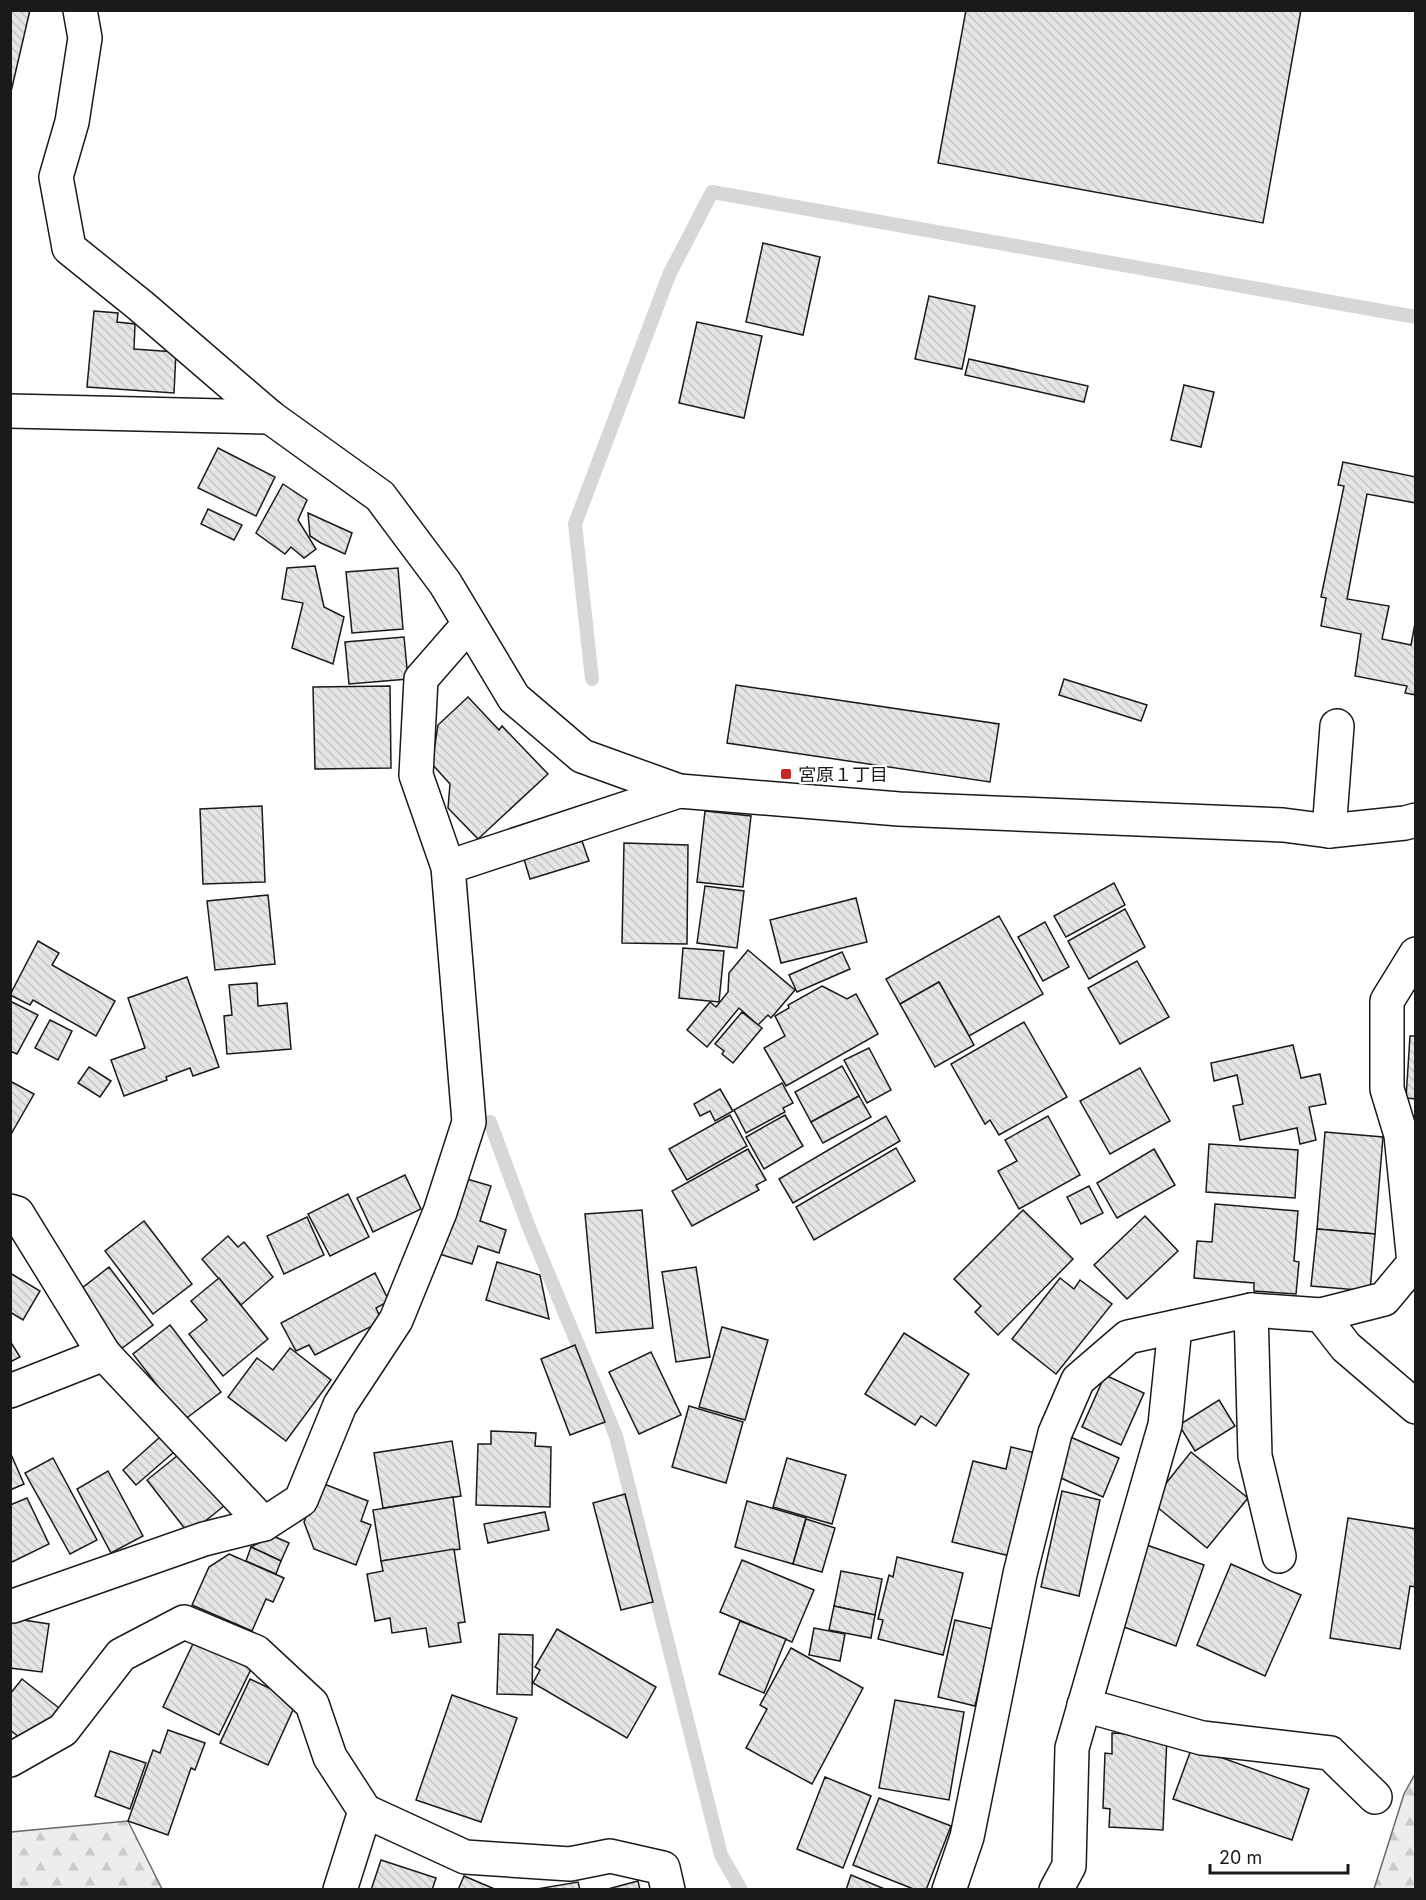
<svg xmlns="http://www.w3.org/2000/svg" width="1426" height="1900" font-family="Inter,'Noto Sans JP',sans-serif">
  <style>
    .forest { fill: url(#forest-firs); stroke: #6a6a6a; stroke-width: 1.5 }
    .lines { fill: none; stroke-linecap: round; stroke-linejoin: round }
    .stream { stroke: #d7d7d7; stroke-width: 14 }
    .building { fill: url(#building-back-hatch); stroke: #1a1a1a; stroke-width: 1.5 }
    .minor-casing { stroke: #1a1a1a; stroke-width: 36 }
    .minor { stroke: #fff; stroke-width: 33 }
    .poi-dot { fill: #c62828; stroke: #fff; stroke-width: 2 }
    .labels { text-anchor: middle; dominant-baseline: central; stroke-width: 4.5; stroke-linejoin: round; paint-order: stroke }
    .poi-label { font-size: 18px; fill: #1a1a1a; stroke: #fff; text-anchor: start }
  </style>
  <defs>
    <pattern id="forest-firs" width="22" height="20" patternUnits="userSpaceOnUse" patternTransform="scale(1.5)"><rect width="22" height="20" fill="#ededed"/><path d="M5 1l3.5 6h-7zM16 11l3.5 6h-7z" fill="#cbcbcb"/></pattern>
    <pattern id="building-back-hatch" width="6" height="6" patternUnits="userSpaceOnUse" patternTransform="scale(1.5)"><rect width="6" height="6" fill="#e6e6e6"/><path d="M-1 5l2 2M0 0l6 6M5-1l2 2" fill="none" stroke="#c5c5c5"/></pattern>
  </defs>
  <rect width="100%" height="100%" fill="#fff"/>
  <g class="forest">
    <path d="M1415,1774v115h-41l30,-95z"/>
    <path d="M128,1821l34,68 -151,1v-58z"/>
  </g>
  <g class="lines">
    <g class="stream">
      <path d="M592,679l-17,-155 94,-249 43,-83 704,125"/>
      <path d="M490,1122l38,103 88,211 105,419 20,35"/>
    </g>
  </g>
  <g class="building">
    <path d="M10,10h20l-20,86z"/>
    <path d="M966,10h335l-38,213 -325,-60z"/>
    <path d="M763,243l57,14 -17,78 -57,-13z"/>
    <path d="M929,296l46,10 -13,63 -47,-10z"/>
    <path d="M94,311l24,2 -1,9 18,2 -1,25 42,3 -2,41 -87,-6z"/>
    <path d="M697,322l65,14 -18,82 -65,-15z"/>
    <path d="M969,359l119,27 -4,16 -119,-27z"/>
    <path d="M1184,385l30,7 -13,55 -30,-7z"/>
    <path d="M218,448l57,29 -19,39 -58,-28z"/>
    <path d="M1343,462l73,15v26l-49,-9 -20,105 42,7 -7,33 29,6 5,-27v77l-11,-2 2,-7 -52,-10 6,-42 -40,-8 5,-28 -5,-1 23,-111 -6,-1z"/>
    <path d="M283,484l24,16 -9,20 18,29 -12,9 -13,-11 -6,7 -29,-21z"/>
    <path d="M208,509l34,16 -8,15 -33,-16z"/>
    <path d="M308,513l44,20 -7,21 -24,-11 -11,-7z"/>
    <path d="M315,566l9,41 20,10 -11,47 -41,-16 11,-45 -21,-4 5,-31z"/>
    <path d="M398,568l5,61 -51,4 -6,-61z"/>
    <path d="M404,637l4,42 -59,5 -4,-42z"/>
    <path d="M1064,679l83,26 -6,16 -82,-26z"/>
    <path d="M736,685l263,39 -9,58 -263,-39z"/>
    <path d="M390,686l1,82 -76,1 -2,-82z"/>
    <path d="M468,697l31,33 3,-4 46,48 -70,65 -30,-31 2,-24 -18,-20 6,-39z"/>
    <path d="M262,806l3,76 -62,2 -3,-75z"/>
    <path d="M705,811l46,5 -8,71 -46,-5z"/>
    <path d="M582,841l7,20 -59,18 -6,-20z"/>
    <path d="M624,843l64,2 -1,99 -65,-1z"/>
    <path d="M1114,883l11,22 -59,32 -12,-21z"/>
    <path d="M705,886l39,5 -7,57 -40,-5z"/>
    <path d="M268,895l7,69 -60,6 -8,-69z"/>
    <path d="M856,898l11,44 -86,21 -11,-43z"/>
    <path d="M1125,909l20,38 -56,32 -21,-38z"/>
    <path d="M999,916l44,78 -74,42 -30,-54 -39,22 -14,-25z"/>
    <path d="M1045,922l24,45 -26,14 -25,-44z"/>
    <path d="M38,941l21,12 -7,12 63,36 -19,35 -63,-36 -3,5 -20,-10z"/>
    <path d="M683,948l41,3 -5,51 -40,-4z"/>
    <path d="M748,950l47,40 -24,28 -3,-3 -10,10 -19,-17 -32,39 -20,-17 23,-28 6,5 12,-15 1,-19z"/>
    <path d="M842,952l8,17 -53,23 -8,-17z"/>
    <path d="M1137,961l32,56 -49,27 -32,-56z"/>
    <path d="M187,977l32,90 -26,9 -3,-8 -24,9 1,3 -43,16 -13,-36 34,-12 -17,-50z"/>
    <path d="M939,982l35,63 -39,22 -35,-63z"/>
    <path d="M257,983l1,23 29,-3 4,46 -64,5 -3,-38 8,-1 -3,-30z"/>
    <path d="M822,986l25,13 9,-5 22,40 -92,52 -22,-38 21,-12 -10,-20 14,-8 -1,-3z"/>
    <path d="M10,1001l28,14 -21,39 -7,-3z"/>
    <path d="M742,1012l20,16 -29,35 -11,-9 2,-3 -9,-7z"/>
    <path d="M50,1020l22,11 -14,29 -23,-12z"/>
    <path d="M1024,1022l43,75 -68,38 -9,-15 -5,4 -34,-60z"/>
    <path d="M1410,1036h6v63l-10,-1z"/>
    <path d="M1293,1045l8,33 19,-4 6,30 -17,3 7,33 -16,4 -3,-16 -57,12 -7,-34 10,-2 -6,-29 -23,6 -3,-18z"/>
    <path d="M869,1048l22,42 -24,13 -23,-43z"/>
    <path d="M842,1066l17,30 -48,26 -16,-30z"/>
    <path d="M89,1067l22,14 -11,16 -22,-14z"/>
    <path d="M1140,1068l30,53 -60,33 -30,-53z"/>
    <path d="M10,1081l24,13 -24,42z"/>
    <path d="M782,1083l11,20 -10,5 2,4 -39,21 -12,-23z"/>
    <path d="M720,1089l13,22 -18,10 -5,-10 -10,5 -6,-12z"/>
    <path d="M859,1096l12,21 -48,26 -12,-21z"/>
    <path d="M730,1115l17,31 -60,34 -18,-31z"/>
    <path d="M785,1115l18,31 -39,23 -18,-32z"/>
    <path d="M886,1116l14,25 -107,62 -14,-24z"/>
    <path d="M1048,1116l32,59 -61,34 -21,-38 19,-10 -12,-21z"/>
    <path d="M1325,1132l58,5 -8,97 -58,-5z"/>
    <path d="M1209,1144l89,6 -3,48 -89,-6z"/>
    <path d="M896,1148l19,33 -101,59 -18,-33z"/>
    <path d="M748,1149l18,31 -10,5 3,5 -67,36 -20,-35z"/>
    <path d="M1154,1149l21,36 -58,33 -20,-35z"/>
    <path d="M405,1175l16,34 -48,23 -16,-34z"/>
    <path d="M460,1177l31,9 -11,35 26,9 -7,23 -21,-7 -6,18 -36,-11z"/>
    <path d="M1089,1186l14,27 -22,11 -14,-27z"/>
    <path d="M348,1194l21,43 -39,19 -22,-42z"/>
    <path d="M1215,1204l83,7 -4,50 5,1 -3,32 -42,-3v-8l-60,-5 3,-37 15,1z"/>
    <path d="M642,1210l11,118 -57,5 -11,-119z"/>
    <path d="M1023,1210l50,49 -75,76 -23,-23 6,-6 -27,-27z"/>
    <path d="M1145,1216l33,35 -51,48 -33,-34z"/>
    <path d="M307,1217l17,38 -40,19 -17,-38z"/>
    <path d="M144,1221l48,63 -39,30 -48,-63z"/>
    <path d="M1317,1229l58,5 -5,57 -59,-5z"/>
    <path d="M228,1236l10,11 6,-5 29,35 -32,28 -39,-46z"/>
    <path d="M497,1262l43,13 9,44 -63,-19z"/>
    <path d="M109,1267l44,58 -32,24 -44,-57z"/>
    <path d="M696,1267l14,90 -34,5 -14,-90z"/>
    <path d="M10,1273l30,18 -17,29 -13,-8z"/>
    <path d="M375,1273l14,28 -13,7 6,13 -67,34 -6,-10 -13,6 -15,-28z"/>
    <path d="M219,1278l49,61 -45,37 -34,-42 18,-14 -16,-19z"/>
    <path d="M1060,1278l14,11 6,-9 32,24 -56,70 -44,-35z"/>
    <path d="M170,1325l51,67 -37,28 -51,-66z"/>
    <path d="M722,1327l46,13 -23,80 -46,-13z"/>
    <path d="M904,1333l65,41 -33,52 -15,-10 -6,9 -50,-31z"/>
    <path d="M10,1341l10,16 -10,5z"/>
    <path d="M575,1345l30,77 -35,13 -29,-76z"/>
    <path d="M290,1348l41,32 -45,61 -58,-44 29,-39 16,12z"/>
    <path d="M651,1352l30,63 -42,19 -30,-62z"/>
    <path d="M1105,1375l39,18 -23,52 -39,-18z"/>
    <path d="M1219,1400l16,26 -40,25 -16,-26z"/>
    <path d="M689,1406l54,16 -17,61 -54,-16z"/>
    <path d="M491,1431l45,2 -1,13 16,1 -1,60 -74,-2 2,-61h13z"/>
    <path d="M1068,1436l51,22 -16,39 -51,-23z"/>
    <path d="M160,1437l14,15 -38,33 -13,-15z"/>
    <path d="M452,1441l9,55 -78,12 -9,-55z"/>
    <path d="M1011,1447l25,6 -26,103 -58,-14 21,-81 33,8z"/>
    <path d="M10,1452l14,32 -14,6z"/>
    <path d="M182,1452l42,54 -35,28 -42,-54z"/>
    <path d="M1191,1452l57,46 -41,50 -56,-46z"/>
    <path d="M53,1458l44,82 -27,14 -45,-81z"/>
    <path d="M787,1458l59,17 -14,49 -59,-17z"/>
    <path d="M108,1471l35,65 -32,17 -34,-64z"/>
    <path d="M319,1482l49,19 -7,20 10,4 -15,40 -42,-16 -10,-27z"/>
    <path d="M1062,1491l38,9 -21,96 -38,-9z"/>
    <path d="M625,1494l28,108 -32,8 -28,-107z"/>
    <path d="M453,1497l7,52 -79,12 -8,-51z"/>
    <path d="M27,1498l22,46 -39,19v-58z"/>
    <path d="M747,1501l59,17 -13,46 -58,-17z"/>
    <path d="M545,1512l4,18 -61,13 -4,-19z"/>
    <path d="M1348,1518l68,11v58l-6,-1 -10,63 -70,-11z"/>
    <path d="M806,1519l29,9 -13,44 -29,-8z"/>
    <path d="M273,1536l16,7 -8,18 -30,-14z"/>
    <path d="M1141,1543l63,22 -28,81 -63,-23z"/>
    <path d="M251,1547l30,14 -5,13 -30,-13z"/>
    <path d="M454,1549l11,73 -7,1 3,19 -32,5 -3,-19 -34,5 -2,-15 -15,3 -8,-47 16,-3 -2,-10z"/>
    <path d="M229,1554l55,24 -11,24 -7,-3 -14,32 -60,-26 17,-38z"/>
    <path d="M897,1557l66,16 -20,82 -65,-16 5,-19 -5,-1 11,-44 4,2z"/>
    <path d="M742,1560l72,30 -22,52 -72,-30z"/>
    <path d="M1231,1564l70,31 -36,81 -68,-31z"/>
    <path d="M841,1571l41,8 -7,36 -41,-9z"/>
    <path d="M834,1606l41,9 -4,23 -42,-8z"/>
    <path d="M10,1618l39,6 -7,48 -32,-4z"/>
    <path d="M955,1620l38,9 -18,77 -37,-9z"/>
    <path d="M740,1621l46,18 -22,54 -45,-19z"/>
    <path d="M814,1628l31,6 -5,27 -31,-6z"/>
    <path d="M200,1629l57,28 -38,78 -56,-28z"/>
    <path d="M557,1629l99,58 -29,51 -94,-55 7,-13 -5,-3z"/>
    <path d="M499,1634l34,1 -1,60 -35,-1z"/>
    <path d="M791,1648l72,40 -51,96 -66,-36 21,-39 -7,-4z"/>
    <path d="M22,1679l37,29 -30,37 -19,-15v-36z"/>
    <path d="M250,1679l47,22 -29,64 -48,-22z"/>
    <path d="M452,1695l65,23 -36,104 -65,-22z"/>
    <path d="M895,1700l69,12 -15,88 -70,-12z"/>
    <path d="M168,1730l37,13 -10,27 -4,-2 -23,67 -40,-14 25,-71 7,3z"/>
    <path d="M1112,1733l55,3 -4,94 -54,-3 1,-18 -7,-1 2,-55 7,1z"/>
    <path d="M1192,1747l117,42 -17,51 -119,-41z"/>
    <path d="M110,1751l36,12 -16,46 -35,-13z"/>
    <path d="M825,1777l46,19 -28,72 -46,-19z"/>
    <path d="M879,1798l72,28 -25,64h-10l-63,-25z"/>
    <path d="M381,1860l55,18 -4,12h-61z"/>
    <path d="M851,1875l36,15h-41z"/>
    <path d="M464,1876l33,14h-39z"/>
    <path d="M638,1881l2,9h-36z"/>
    <path d="M578,1882l2,8h-49z"/>
  </g>
  <g class="lines">
    <defs>
      <g id="minor">
        <path d="M80,10l5,28 -13,84 -16,55 13,71 72,58 129,111 110,79 65,87 69,115 68,58 97,35 220,18 384,16 46,6 76,-8 11,-3"/>
        <path d="M10,411l260,6"/>
        <path d="M1329,831l8,-105"/>
        <path d="M448,867l231,-76"/>
        <path d="M10,1211l7,2 87,141 160,170"/>
        <path d="M1251,1310l4,146 24,100"/>
        <path d="M1321,1315l25,32 70,60"/>
        <path d="M10,1391l94,-37"/>
        <path d="M10,1605l3,1 191,-67 60,-15 37,-24 39,-95 56,-85 44,-108 29,-90 -21,-255 -32,-92 5,-96 48,-55"/>
        <path d="M1084,1705l118,33 128,15 45,44"/>
        <path d="M10,1760l53,-30 58,-75 63,-33 72,30 56,52 18,53 35,54 100,46 105,7 40,-8 53,12 5,22"/>
        <path d="M340,1890l25,-79"/>
        <path d="M949,1890l18,-53 53,-263 35,-141 23,-53 50,-43 123,-27 70,5 63,-16 30,-36 -13,-128 -14,-46v-88l29,-47"/>
        <path d="M1056,1890l13,-24 3,-118 93,-323 10,-98"/>
      </g>
    </defs>
    <use href="#minor" class="minor-casing"/>
    <use href="#minor" class="minor"/>
  </g>
  <rect class="poi-dot" x="780" y="768" width="12" height="12" rx="3"/>
  <g class="labels">
    <g class="poi-label">
      <text x="798" y="774">宮原１丁目</text>
    </g>
  </g>
  <rect width="1426" height="1900" fill="none" stroke="#1a1a1a" stroke-width="24"/>
  <path d="M1210 1864v9h138v-9" fill="none" stroke="#1a1a1a" stroke-width="3"/>
  <text x="1219" y="1864" font-size="18" fill="#1a1a1a" stroke="#ffffff" stroke-width="4.5" paint-order="stroke">20 m</text>
</svg>
